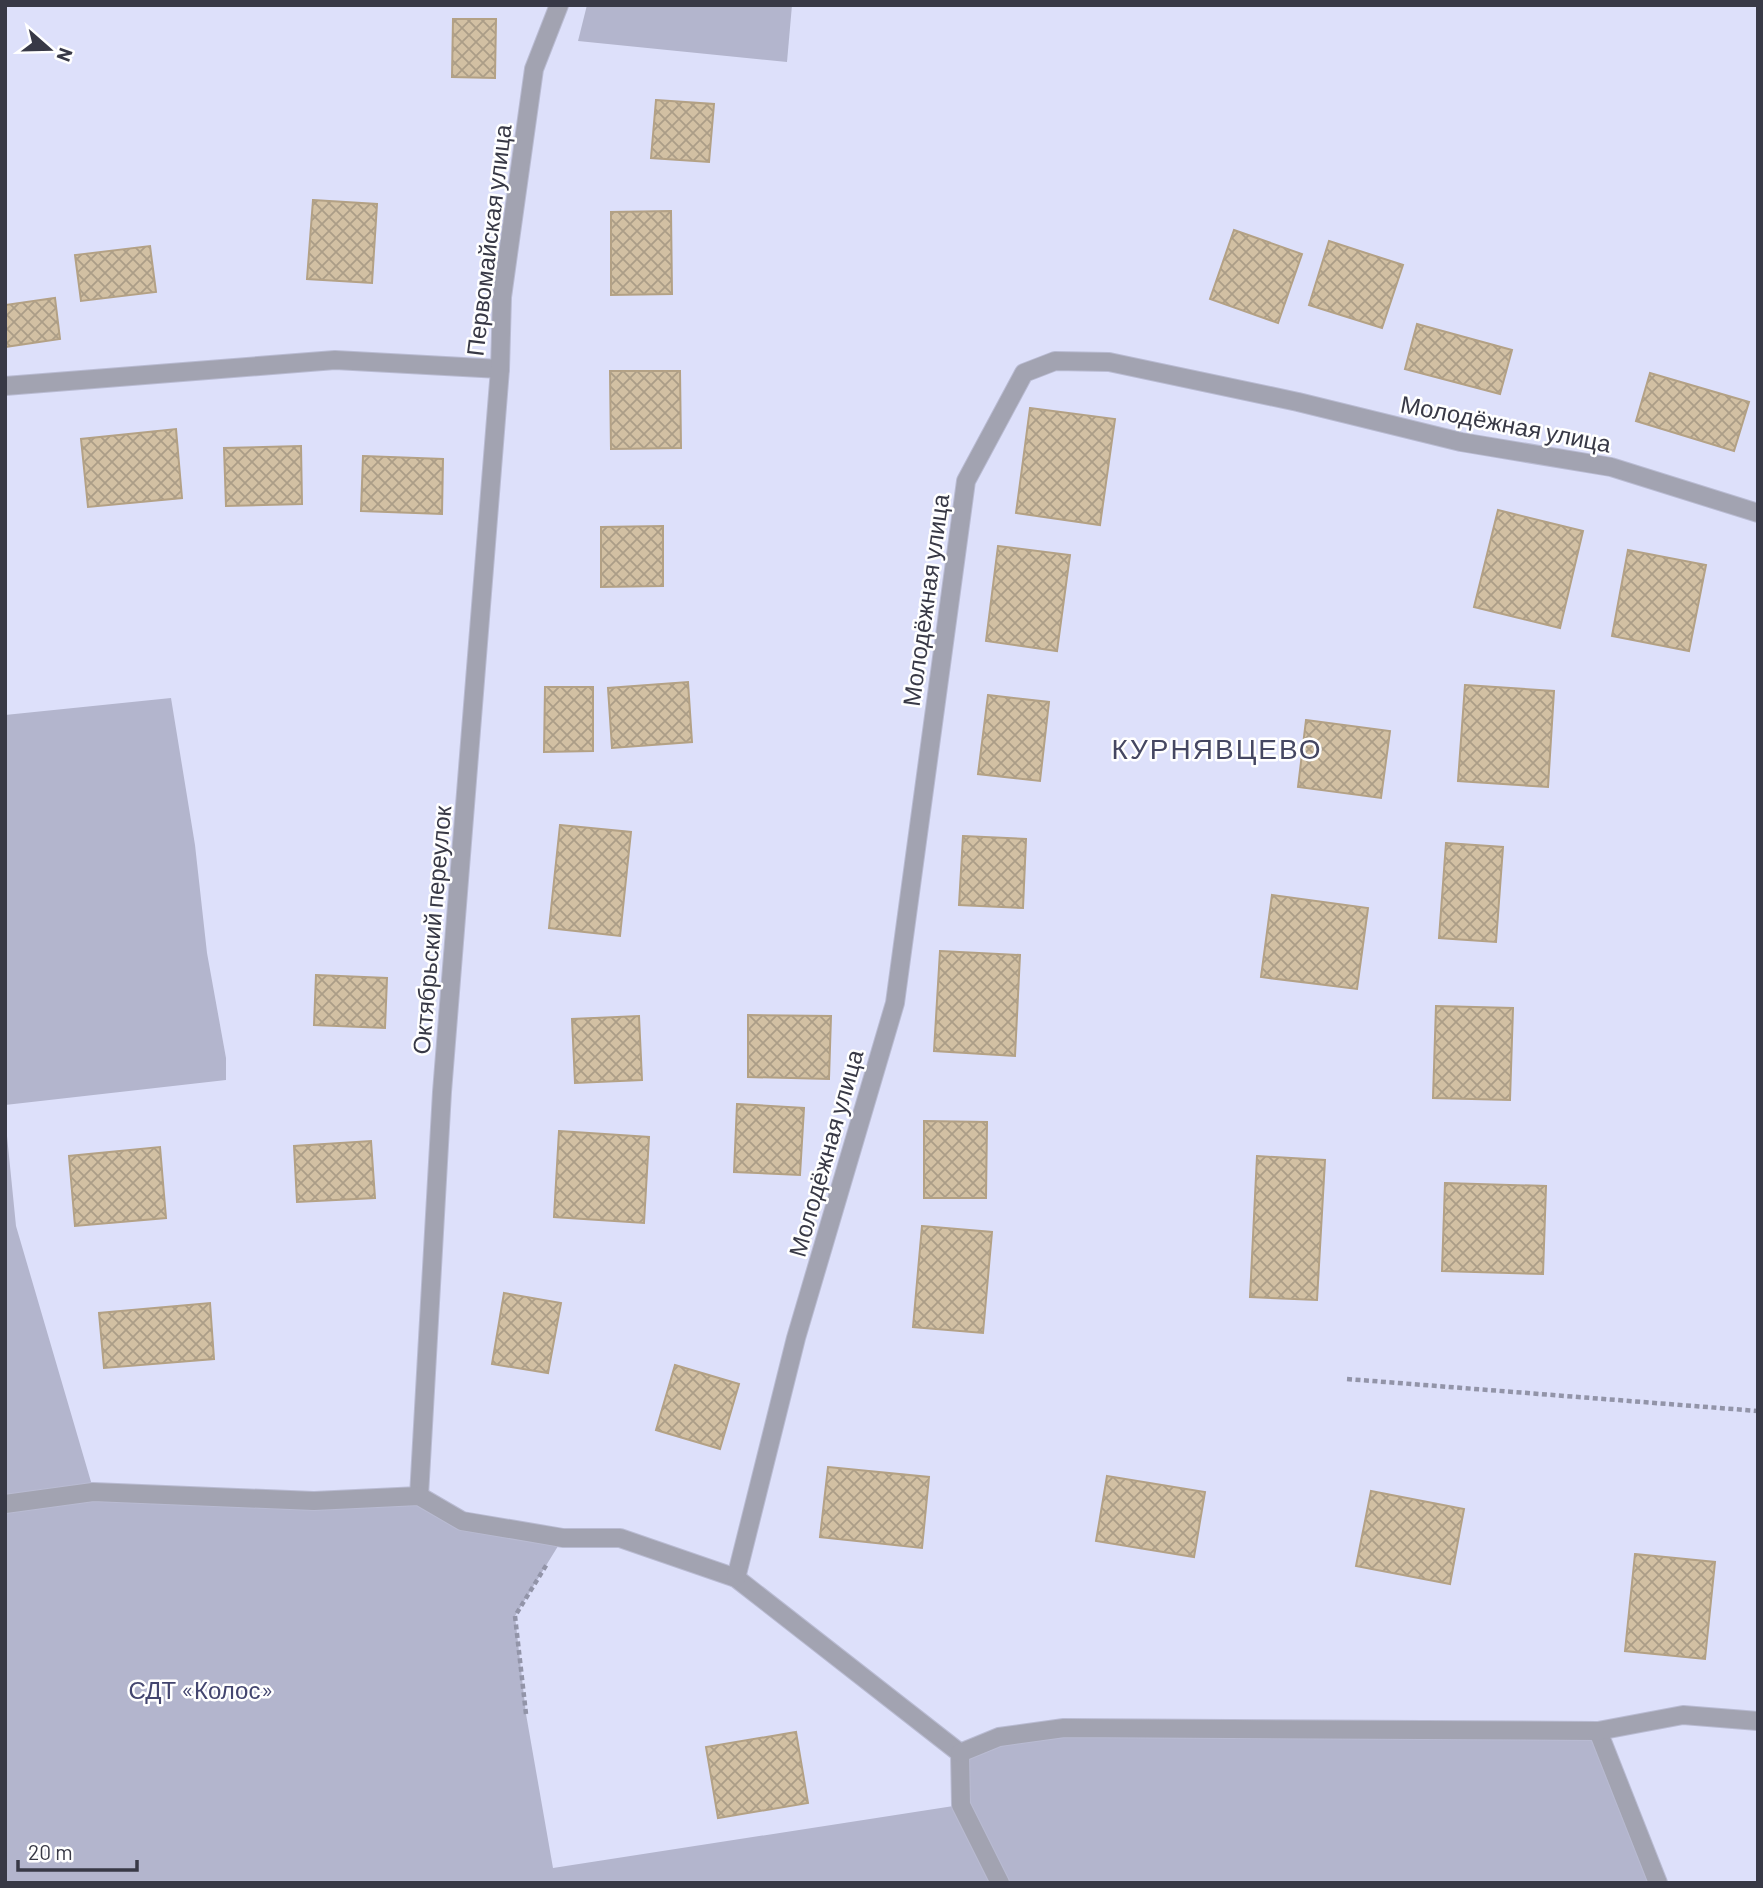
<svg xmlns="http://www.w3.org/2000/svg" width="1763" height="1888" font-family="Barlow,sans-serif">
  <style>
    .green { fill: #b3b5cd }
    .building { fill: url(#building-cross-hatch); stroke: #b3a185; stroke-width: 2 }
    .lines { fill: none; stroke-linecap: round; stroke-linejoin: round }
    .street-casing { stroke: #b9bbd2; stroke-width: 20 }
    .path { stroke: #9294a8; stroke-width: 4.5; stroke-dasharray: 5 3.5; stroke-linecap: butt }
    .street { stroke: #a2a3b1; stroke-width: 18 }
    .labels { text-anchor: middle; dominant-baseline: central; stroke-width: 5; stroke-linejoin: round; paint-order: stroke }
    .street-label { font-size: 24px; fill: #383946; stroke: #fff }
    .park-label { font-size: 24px; fill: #43456f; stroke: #fff }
    .quarter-label { font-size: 28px; letter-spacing: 2px; fill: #454762; stroke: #fff }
  </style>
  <defs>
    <pattern id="building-cross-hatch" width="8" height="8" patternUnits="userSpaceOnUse" patternTransform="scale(1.75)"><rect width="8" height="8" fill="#d2c0a3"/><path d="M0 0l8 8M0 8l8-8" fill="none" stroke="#ab9d87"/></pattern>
  </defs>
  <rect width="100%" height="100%" fill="#dde0fa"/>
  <g class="green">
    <path d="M587,5h205l-5,57 -209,-21z"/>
    <path d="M171,698l24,147 12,108 19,105v22l-221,25v-390z"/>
    <path d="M5,1116l11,110 78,266 325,4 43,25 101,17 -48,78 11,98 27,154 407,-63v-52l39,-16 599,-6 60,152h-1653z"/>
  </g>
  <g class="building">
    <path d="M453,19h43l-1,59 -43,-1z"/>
    <path d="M656,100l58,4 -5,58 -58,-4z"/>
    <path d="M313,200l64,4 -5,79 -65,-4z"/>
    <path d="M671,211l1,83 -61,1v-83z"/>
    <path d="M1234,230l68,24 -24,69 -68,-24z"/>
    <path d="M1329,241l74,24 -21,63 -73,-23z"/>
    <path d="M150,246l6,46 -75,9 -6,-46z"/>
    <path d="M55,298l5,41 -55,8v-42z"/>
    <path d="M1417,324l95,26 -12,44 -95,-25z"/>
    <path d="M610,371h70l1,77 -70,1z"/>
    <path d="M1650,373l99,29 -15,49 -98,-30z"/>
    <path d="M1030,408l85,11 -15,106 -84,-12z"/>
    <path d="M176,429l6,69 -94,9 -7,-68z"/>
    <path d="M301,446l1,58 -76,2 -2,-58z"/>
    <path d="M363,456l80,3 -1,55 -81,-3z"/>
    <path d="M1498,510l85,21 -23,97 -86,-21z"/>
    <path d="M663,526v60l-62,1v-60z"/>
    <path d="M998,546l72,9 -13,96 -71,-10z"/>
    <path d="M1628,550l78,15 -17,86 -77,-15z"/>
    <path d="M688,682l4,60 -80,6 -4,-60z"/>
    <path d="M1465,685l89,6 -6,96 -90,-6z"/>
    <path d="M545,687h48v64l-49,1z"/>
    <path d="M988,695l61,7 -9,79 -62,-7z"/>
    <path d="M1306,720l84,11 -9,67 -83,-11z"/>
    <path d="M560,825l71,7 -11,104 -71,-8z"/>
    <path d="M963,836l63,3 -3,69 -64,-3z"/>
    <path d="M1446,843l57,4 -7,95 -57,-4z"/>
    <path d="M1272,895l96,13 -11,81 -96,-12z"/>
    <path d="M940,951l80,4 -5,101 -81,-5z"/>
    <path d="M316,975l71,3 -2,50 -71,-3z"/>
    <path d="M1436,1006l77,2 -3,92 -77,-2z"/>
    <path d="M748,1015l83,1 -2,63 -81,-2z"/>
    <path d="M639,1016l3,64 -67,3 -3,-64z"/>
    <path d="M737,1104l67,4 -4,67 -66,-3z"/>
    <path d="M924,1121l63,1 -1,76h-62z"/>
    <path d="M559,1131l90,6 -5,86 -90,-6z"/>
    <path d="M371,1141l4,57 -78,4 -3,-56z"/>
    <path d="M160,1147l6,71 -91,8 -6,-70z"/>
    <path d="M1257,1156l68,4 -8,140 -67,-3z"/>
    <path d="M1445,1183l101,3 -3,88 -101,-3z"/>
    <path d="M922,1226l70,6 -9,101 -70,-6z"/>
    <path d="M504,1293l57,10 -13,70 -56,-9z"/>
    <path d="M210,1303l4,56 -110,9 -5,-55z"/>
    <path d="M675,1365l64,19 -19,65 -64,-19z"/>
    <path d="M828,1467l101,10 -7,71 -102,-11z"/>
    <path d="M1107,1476l98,16 -11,65 -98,-16z"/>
    <path d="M1371,1491l93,18 -14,75 -94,-18z"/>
    <path d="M1635,1554l80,8 -10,97 -80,-8z"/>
    <path d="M796,1732l12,71 -90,15 -12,-71z"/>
  </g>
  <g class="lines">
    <defs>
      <g id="street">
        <path d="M5,386l330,-26 165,9"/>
        <path d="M419,1496l23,-404 58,-723 2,-72 32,-228 25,-64"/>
        <path d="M5,1504l88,-12 221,9 105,-5 43,25 101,17h57l116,40 224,175 1,52 39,78"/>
        <path d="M736,1578l60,-240 99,-335 71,-522 58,-108 31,-12 54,1 189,40 163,40 150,25 147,46"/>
        <path d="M1598,1731l60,152"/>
        <path d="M960,1753l39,-16 65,-9 534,3 85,-16 75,6"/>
      </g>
    </defs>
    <use href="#street" class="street-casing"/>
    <g class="path">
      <path d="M1347,1379l411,32"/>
      <path d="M526,1714l-11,-98 32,-52"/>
    </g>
    <use href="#street" class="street"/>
  </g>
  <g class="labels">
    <g class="street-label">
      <text transform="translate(488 240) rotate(-83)">Первомайская улица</text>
      <text transform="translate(1506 423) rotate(11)">Молодёжная улица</text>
      <text transform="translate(925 600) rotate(-82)">Молодёжная улица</text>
      <text transform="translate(431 930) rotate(-85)">Октябрьский переулок</text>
      <text transform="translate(825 1153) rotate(-74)">Молодёжная улица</text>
    </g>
    <g class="park-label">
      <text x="201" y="1689">СДТ «Колос»</text>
    </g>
    <g class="quarter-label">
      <text x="1217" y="748">КУРНЯВЦЕВО</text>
    </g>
  </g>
  <rect width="1763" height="1888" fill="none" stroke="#383946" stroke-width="14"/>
  <g transform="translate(49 49) rotate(110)" stroke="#ffffff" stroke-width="5" paint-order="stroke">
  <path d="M0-5L12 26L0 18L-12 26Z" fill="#383946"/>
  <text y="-10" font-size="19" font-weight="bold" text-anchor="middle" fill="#383946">N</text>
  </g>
  <path d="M18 1860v10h119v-10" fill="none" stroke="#383946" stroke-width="3.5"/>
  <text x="28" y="1860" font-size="21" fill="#383946" stroke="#ffffff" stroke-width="5" paint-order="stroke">20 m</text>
</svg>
